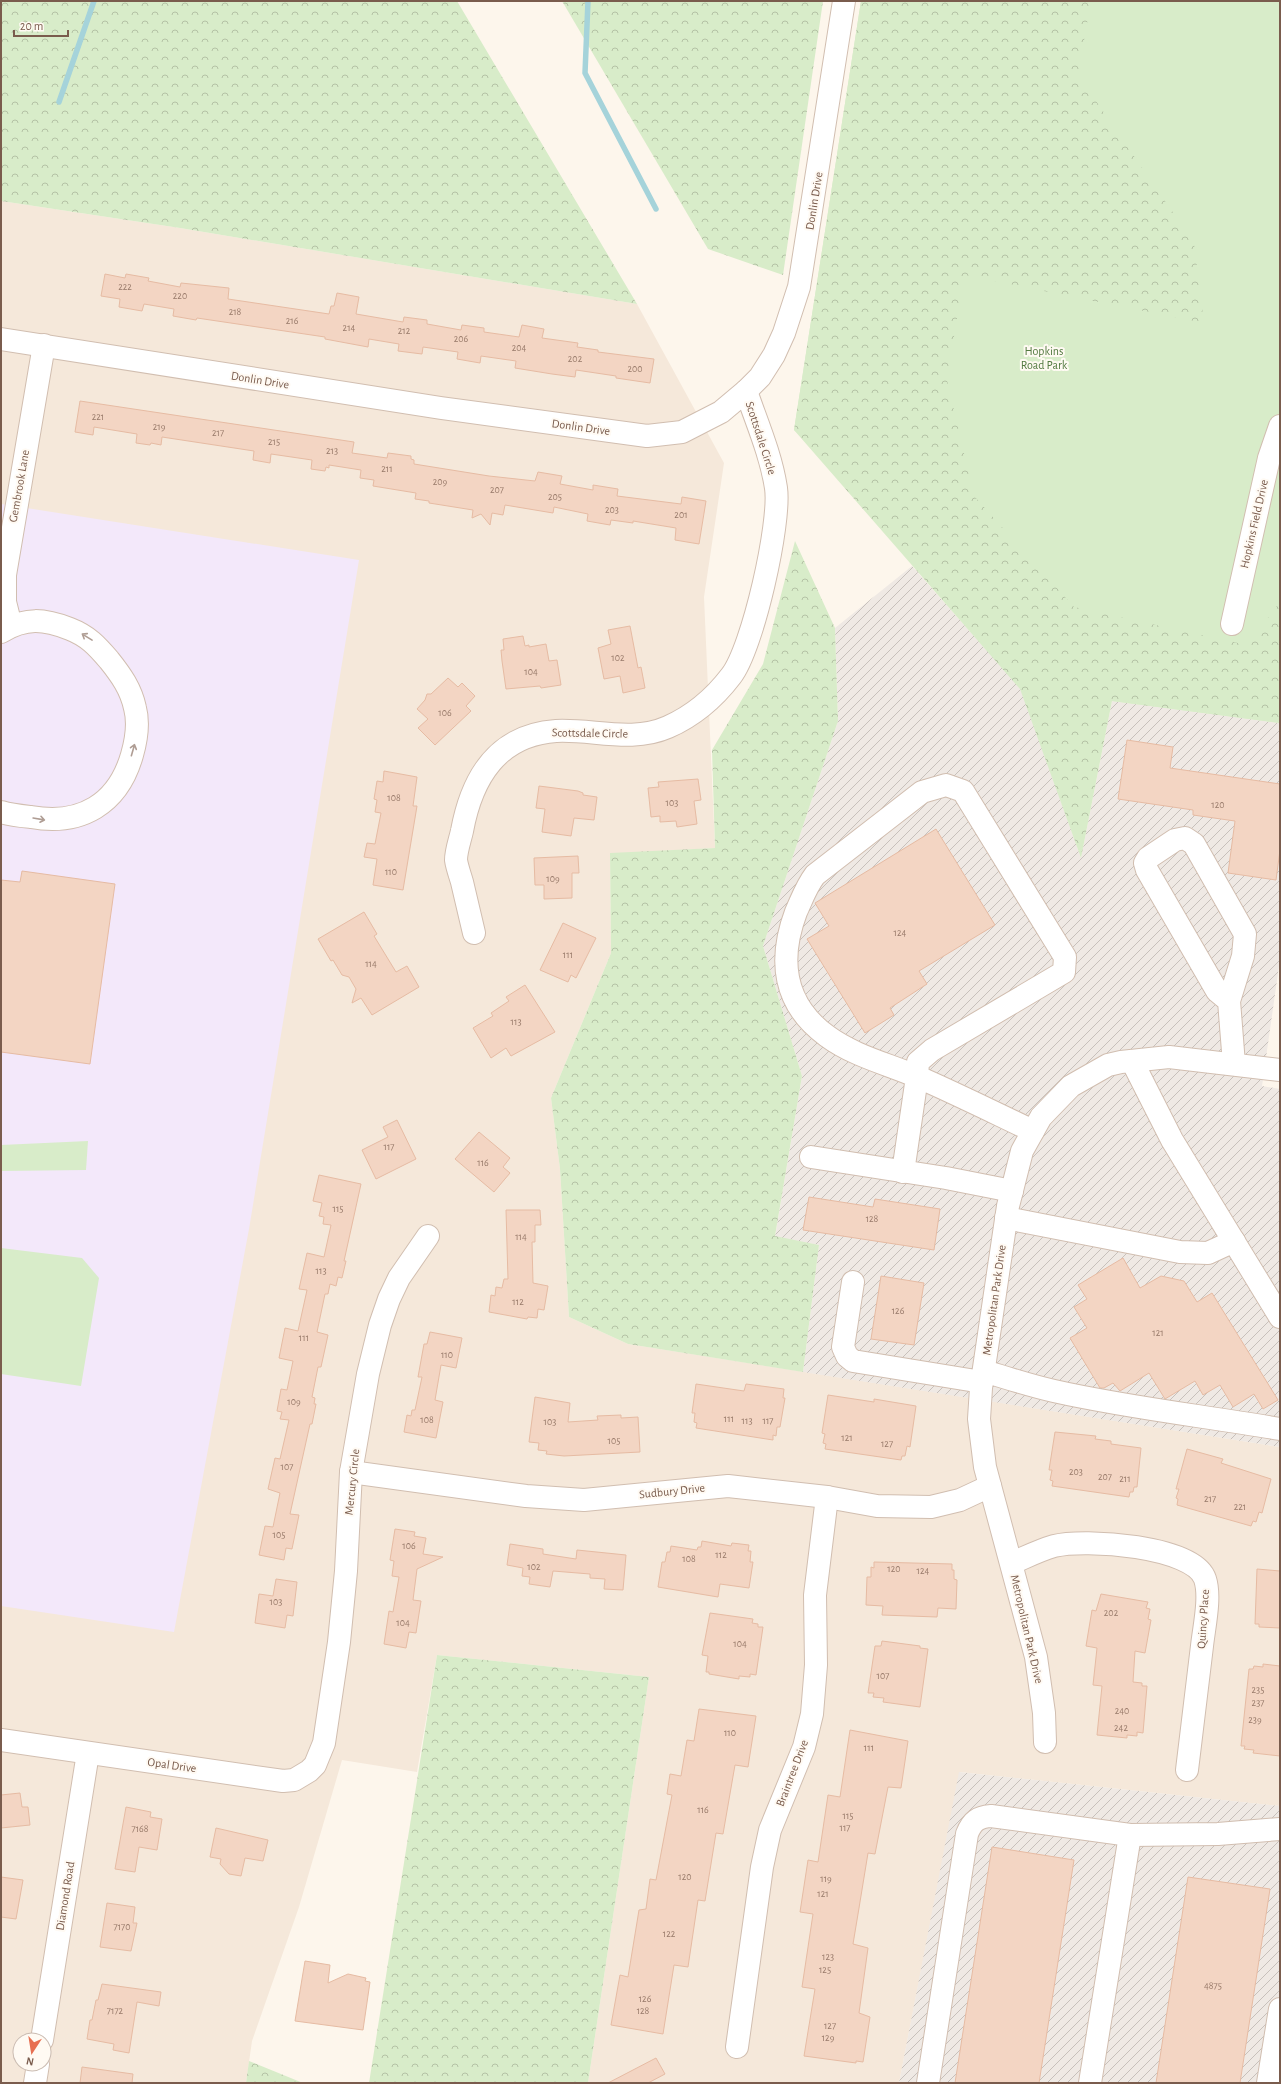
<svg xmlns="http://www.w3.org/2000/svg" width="1281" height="2084" font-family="'Alegreya Sans',sans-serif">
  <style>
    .residential { fill: #f5e8da; fill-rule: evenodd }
    .industrial { fill: url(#industrial-furrows) }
    .education { fill: #f3e8fa }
    .green { fill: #d8ecc9 }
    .forest { fill: url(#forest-crowns) }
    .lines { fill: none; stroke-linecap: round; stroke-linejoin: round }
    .stream { stroke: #a5d3da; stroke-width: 5.5 }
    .building { fill: #f3d5c3; stroke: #e6bba3 }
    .minor-casing { stroke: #d1beb0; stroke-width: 24 }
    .minor { stroke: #fff; stroke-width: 22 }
    .oneway { stroke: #af9d94 }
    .labels { text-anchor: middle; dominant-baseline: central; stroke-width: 4; stroke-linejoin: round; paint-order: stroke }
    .number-label { font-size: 10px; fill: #987a6a }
    .street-label { font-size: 12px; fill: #7a5c4d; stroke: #fffaf3 }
    .park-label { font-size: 12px; fill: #537a41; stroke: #fffaf3 }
  </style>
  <defs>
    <pattern id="industrial-furrows" width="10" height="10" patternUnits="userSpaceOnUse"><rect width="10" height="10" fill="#efe9e4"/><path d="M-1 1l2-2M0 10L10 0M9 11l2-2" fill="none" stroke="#c7c0bb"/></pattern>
    <pattern id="forest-crowns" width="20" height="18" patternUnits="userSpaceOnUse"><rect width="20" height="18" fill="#d8ecc9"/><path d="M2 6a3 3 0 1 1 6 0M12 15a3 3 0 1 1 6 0" fill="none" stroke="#b4c2a5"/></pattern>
  </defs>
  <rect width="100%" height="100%" fill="#fdf6ec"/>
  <path class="residential" d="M1,201l179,27 457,76 87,159 -20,134 11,251 -105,6 1,99 -60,145 9,71 9,148 59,27 652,103v359l-320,-34 -61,311h-311l61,-406 -212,-22 -20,117 -75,-12 -43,147 -47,134 -6,42h-245zM20,2040h24v24h-24z"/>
  <g class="industrial">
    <path d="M912,566l109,123 60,169 31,-157 168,22v236l-18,127 18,3v358l-477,-75 16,-127 -44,-8 27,-161 -39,-130 75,-225 -3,-93z"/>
    <path d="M959,1772l321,34v277h-381z"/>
  </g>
  <path class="education" d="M1,504l358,56 -110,669 -75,403 -173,-26z"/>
  <g class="green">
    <path d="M861,1h419v722l-168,-22 -318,-271z"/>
    <path d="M88,1141l-2,29 -85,1v-26z"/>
    <path d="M1,1248l81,10 17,20 -18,108 -80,-12z"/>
  </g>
  <g class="forest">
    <path d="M1,1h456l180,303 -457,-76 -179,-27z"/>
    <path d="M562,1h261l-40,274 -75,-26z"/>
    <path d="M861,1h230l-13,74 116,168 10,80 -240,-48 -17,105 27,116 100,111 173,38 33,-43v121l-168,-22 -31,157 -61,-169 -226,-259z"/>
    <path d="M795,541l40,87 3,93 -75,225 39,130 -27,160 44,9 -16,127 -175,-28 -59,-27 -9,-148 -9,-71 60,-145 -1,-100 105,-5 -3,-98 51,-86z"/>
    <path d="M437,1655l212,22 -61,406h-219z"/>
    <path d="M249,2061l54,22h-57z"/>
  </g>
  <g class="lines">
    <g class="stream">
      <path d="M588,1l-3,72 71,136"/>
      <path d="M59,102l35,-101"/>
    </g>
  </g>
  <g class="building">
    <path d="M105,274l20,4 1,-4 23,4 -1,3 32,6 1,-4 48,5 -1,11 101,15 2,-8h3l3,-13 22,4 -3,17 47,8 1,-5 23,3v4l34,6 1,-5 22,3v4l35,5 3,-12 22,4 -2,9 36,5 -1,4 21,3v2l56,7 -4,24 -34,-5v-2l-40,-6 -1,7 -23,-3 -37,-6 1,-7 -35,-5 -1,7 -23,-4 1,-7 -35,-5 -1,7 -24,-3 1,-7 -30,-5 -1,8 -43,-8v-2l-128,-19 -1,2 -23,-4 1,-7 -30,-5 -2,7 -23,-4 1,-8 -19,-3z"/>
    <path d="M80,401l274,41 -2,11 35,5 1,-5 23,3v3l3,1v4l75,12 46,5 3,-9 24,4 -2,8 33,6v-5l25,4 -1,7 64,8 1,-7 24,4 -7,43 -24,-4 1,-12 -43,-7v2l-22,-3 -1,5 -23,-4 1,-7 -34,-7 -1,6 -48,-8 -2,10 -11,-2 -2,12 -9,-11 -9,4 1,-8 -44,-7v-2l-14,-2 1,-6 -43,-7 1,-6 -14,-2 1,-8 -32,-5v3l-3,-1 -1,4 -14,-2 1,-9 -41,-6 -1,9 -17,-3 1,-9 -92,-14 -1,8 -10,-2 -1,2 -14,-2 1,-9 -43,-7 -1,8 -18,-3z"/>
    <path d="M630,626l8,42 3,-1 4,21 -22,5 -3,-17 -16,3 -6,-31 13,-4 -3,-14z"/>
    <path d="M523,636l2,10 4,-1v2l17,-3 3,17 8,-1 4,25 -20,3 -1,-2 -34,3 -4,-28 -1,-11h3l-1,-11z"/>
    <path d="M448,678l10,9 4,-4 13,13 -9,10 5,5 -36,34 -17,-17 10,-9 -11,-10 8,-9 2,-6h4z"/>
    <path d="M1127,740l46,7 -3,21 110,16v66l-4,30 -48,-7 7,-52 -42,-6v-5l-75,-11z"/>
    <path d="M384,771l33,6 -4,29h4l-14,84 -30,-5 4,-26 -13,-2 3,-14 8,1 6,-31 -6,-1 2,-12 -3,-1 3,-18 6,1z"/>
    <path d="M698,779l3,21 -7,1 3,23 -20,3 -1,-6 -16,1v-6l-9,1 -3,-29 11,-1 -1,-5z"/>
    <path d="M539,786l39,5 5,2v2l14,2 -3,23 -20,-2 -3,18 -29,-4 3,-23 -9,-1z"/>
    <path d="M936,829l59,96 -76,46 8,13 -37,24 4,7 -29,18 -58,-94 22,-13 -14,-23z"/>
    <path d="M578,856l1,17h-7v25l-28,1v-14h-9l-1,-27z"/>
    <path d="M22,871l93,13 -25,180 -89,-12v-172l19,2z"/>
    <path d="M364,912l13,22 -3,2 22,36 11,-6 12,21 -47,28 -11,-17 -9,5 4,-14 -7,-12 -7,-2 -9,-15 -2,1 -13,-22z"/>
    <path d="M563,923l33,15 -20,40 -5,-3 -3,7 -28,-12z"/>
    <path d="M525,985l30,47 -44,24 -5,-8 -15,10 -18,-30 20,-12 -2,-3 18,-12 -3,-4z"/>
    <path d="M397,1120l19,39 -40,20 -14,-29 26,-13 -5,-10z"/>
    <path d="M479,1132l31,26 -7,9 7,6 -16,19 -39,-33z"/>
    <path d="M319,1175l42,9 -17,77h2l-4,17 -4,-1 -2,9 -6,-2 -2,10h-3l-8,38 11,3 -7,32h-3l-6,30 3,1 -1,6h2l-4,20h-2l-20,90 9,1 -7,34 -6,-1 -2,12 -25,-5 6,-29 8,1 7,-34 -12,-4 7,-31 5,1 9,-39 -9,-1 2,-7 -5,-1 4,-22 6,1 6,-29 -14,-3 6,-30 13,3 9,-41 -8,-1 8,-36 17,4 7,-32 -8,-1 1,-7 -5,-1 3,-13 -9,-2z"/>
    <path d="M809,1197l64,10 2,-8 65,10 -6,41 -131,-20z"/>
    <path d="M506,1210h34l1,15h-6v17h-3l1,41 15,3 -4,24 -6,-1 -1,9 -9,-1 -1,2 -38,-7 2,-17 4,1 1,-9 6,1 2,-9h4z"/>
    <path d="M1123,1258l17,30 21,-12 23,5 13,21 15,-9 66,107 -15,9 -9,-15 -21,13 -13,-22 -17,10 -8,-14 -30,18 -16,-26 -29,18 -7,-8 -9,5h-4l-30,-50 17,-10 -13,-21 13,-8 -9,-14z"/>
    <path d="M881,1276l43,7 -10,62 -43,-6z"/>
    <path d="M430,1332l32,6 -6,30 -15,-3 -6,35 8,2 -7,36 -32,-6 3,-17 4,1 1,-6h3l7,-33h-4l6,-33h3z"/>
    <path d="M696,1384l48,7 2,-7 38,5 -1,9h2l-5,29h-3l-1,9 -3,-1v5l-77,-12 1,-5 -3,-1 1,-9h-3z"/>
    <path d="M828,1395l46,7v-3l42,7 -6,41 -3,-1 -2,10h-3l-1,4 -76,-11 1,-5 -3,-1 2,-9 -3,-1z"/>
    <path d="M535,1397l35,6 -2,19 30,-2 -1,-4 24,-1v3l17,-1 2,35 -76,4 -18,-2 1,-3 -9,-1 1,-7 -10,-1z"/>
    <path d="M1055,1432l41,4 -1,3 16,2v3l30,4 -4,39h-3l-1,5h-3l-1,5 -77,-11 1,-5 -3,-1 2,-10h-3z"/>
    <path d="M1187,1449l36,10 -2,4 50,16 -9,34 -3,-1 -3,10 -3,-1 -2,5 -74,-21 1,-6 -2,-1 3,-9h-3z"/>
    <path d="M395,1529l20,3 -1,4 12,2 -3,16 20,3 -26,12 -4,31 8,1 -5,32 -7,-1 -3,16 -22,-4 5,-33 4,1 6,-35 -7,-1 2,-15 -4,-1z"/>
    <path d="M702,1541l29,5 1,-3 17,2 -1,6h3l-1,11h3l-4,26 -29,-4 -2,13 -60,-10 4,-25h3l2,-10h3l1,-6 26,4 1,-3h3z"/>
    <path d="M510,1544l33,5v5l33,5 1,-9 49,5 -3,35 -19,-1 1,-10 -15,-1v-4l-37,-3 -3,16 -21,-3 1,-7 -8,-1 1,-8 -16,-3z"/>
    <path d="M874,1562l78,2v6h2v9l3,1 -1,29 -18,-1 -1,9 -55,-2 1,-9 -17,-1 1,-28h4v-10l3,1z"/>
    <path d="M1257,1569l23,2v57l-21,-1v-3h-4z"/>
    <path d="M276,1579l21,3 -4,34 -6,-1 -2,13 -30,-5 4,-29 14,2z"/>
    <path d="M1101,1594l47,8 -2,6 4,1 -2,10 3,1 -6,33 -10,-2 -2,31 9,1v3h5l-4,47 -6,-1v4l-10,-1v3l-30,-3 5,-49 -9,-1 4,-37 -11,-2 6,-36 4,1z"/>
    <path d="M710,1613l43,6 -1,4 6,1v3h5l-7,48 -6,-1v3l-11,-1v3l-30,-5v-2h-3l2,-16 -6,-1z"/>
    <path d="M882,1641l38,5v2l8,1 -8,58 -37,-5 1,-4 -11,-1 1,-4h-6l7,-47h6z"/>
    <path d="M1263,1664l17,2v90l-27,-3 1,-3 -10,-1 1,-3h-4l8,-77h4l1,-3 9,1z"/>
    <path d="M699,1709l57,7 -8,51 -13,-2 -12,69 -7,-1 -11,68 -7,-1 -10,67 -14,-2 -11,69 -52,-9 9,-50 8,2 11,-67 7,-1 4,-30 6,1 16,-85 -5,-1 3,-20 11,2 6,-36 7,1z"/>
    <path d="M850,1730l58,11 -7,47 -13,-1 -13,67 -7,-1 -9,55 -6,36 15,4 -9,65 11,4 -7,45 -7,-1v2l-52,-7 11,-67 -13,-2 11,-73 -13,-2 8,-52 10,2 10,-67 12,2z"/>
    <path d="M20,1793l2,14h6l2,18 -29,3v-33z"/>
    <path d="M126,1807l25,5 -1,5 12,2 -5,31 -18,-3 -4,25 -20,-3z"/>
    <path d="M216,1828l52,12 -5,21 -18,-3 -4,18 -12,-2 -9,-10 1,-5 -11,-2z"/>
    <path d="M992,1847l82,13 -35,223h-84z"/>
    <path d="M1,1877l22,3 -7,39 -15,-2z"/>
    <path d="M1188,1877l82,12 -30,194h-84z"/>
    <path d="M107,1903l28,4 -2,16h4l-6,28 -31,-4z"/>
    <path d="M305,1961l25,4 -2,18 20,-9 18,4 -1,3 5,1 -7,48 -68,-9z"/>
    <path d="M102,1984l59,8 -2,14 -22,-4 -8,51 -16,-3 1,-6 -27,-5 3,-19h2l4,-20h2z"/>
    <path d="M656,2058l9,16 -17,9h-40z"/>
    <path d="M82,2067l51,7 -1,9h-52z"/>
  </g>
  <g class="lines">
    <defs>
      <g id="minor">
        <path d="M1,339l440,69 206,28 35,-4 39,-20 25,-21 14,-14 14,-22 10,-22 15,-46 45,-286"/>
        <path d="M1232,624l37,-166 11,-32"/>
        <path d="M11,626l-6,-24v-27l39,-230"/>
        <path d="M1,632c25,-15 43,-13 69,-3 18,7 27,17 39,31 12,15 22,29 26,48 4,15 1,33 -3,47 -14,49 -51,71 -101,62 -10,-1 -21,-2 -30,-5"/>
        <path d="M474,933c-4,-17 -8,-34 -12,-51 -2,-7 -5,-15 -6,-22 0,-9 4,-20 6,-29 10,-54 36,-96 94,-100 37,-2 76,12 112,-4 25,-11 47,-30 63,-51 22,-28 50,-154 45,-188 -5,-33 -19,-65 -30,-97"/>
        <path d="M1229,1001l-12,-10 -70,-121 -2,-7 3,-5 27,-18 10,-2 9,6 51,90 -2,22 -14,45 5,63"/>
        <path d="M1132,1061l40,79 108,177"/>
        <path d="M811,1157l135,21 66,13"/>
        <path d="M903,1172l14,-95 1,-15 14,-12 132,-78 1,-15 -102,-166 -17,-6 -24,7 -107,83c-9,12 -13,24 -19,37 -18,48 -13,92 31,124 27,20 61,28 91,41 39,17 77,36 115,54"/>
        <path d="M1006,1218l174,34 28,1 26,-12"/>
        <path d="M853,1282l-10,65 4,9 6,5 129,21"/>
        <path d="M984,1371c23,7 47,15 70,20 75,17 151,25 226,38"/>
        <path d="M351,1472l175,24 58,4 144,-14 99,11 50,9 54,1 29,-7 30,-14"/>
        <path d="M1012,1563c14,-6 28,-13 42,-17 30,-8 140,0 151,33 6,18 -1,48 -3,67 -5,41 -10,82 -15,124"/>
        <path d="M1,1740l282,41 11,-1 15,-9 6,-6 9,-22 15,-101 7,-71 5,-99 17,-98 12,-49 9,-26 10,-21 29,-42"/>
        <path d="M1045,1742l-1,-29 -8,-56 -51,-190 -6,-48 2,-31 27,-182 14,-55 19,-34 30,-31 37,-21 13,-3 48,-5 111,13"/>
        <path d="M42,2040l46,-287"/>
        <path d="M737,2047l25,-180 8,-37 34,-83 8,-33 4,-49 -1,-70 12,-98"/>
        <path d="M35,2083l3,-19"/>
        <path d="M928,2083l39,-249c5,-13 11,-17 24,-18l139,19 88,-1 62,-5"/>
        <path d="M1090,2083l40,-248"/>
        <path d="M1268,2083l12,-74"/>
      </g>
    </defs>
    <use href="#minor" class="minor-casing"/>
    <use href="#minor" class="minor"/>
  </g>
  <defs><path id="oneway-shaft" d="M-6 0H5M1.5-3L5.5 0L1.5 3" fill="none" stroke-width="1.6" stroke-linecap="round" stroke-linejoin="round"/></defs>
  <g class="oneway">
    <use href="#oneway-shaft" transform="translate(87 637) rotate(-148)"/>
    <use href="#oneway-shaft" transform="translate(133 750) rotate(-74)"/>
    <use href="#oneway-shaft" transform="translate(39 819) rotate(10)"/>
  </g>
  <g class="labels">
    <g class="number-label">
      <text x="125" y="287">222</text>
      <text x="180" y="296">220</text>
      <text x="235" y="312">218</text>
      <text x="292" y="321">216</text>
      <text x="349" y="328">214</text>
      <text x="404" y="331">212</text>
      <text x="461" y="339">206</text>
      <text x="519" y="348">204</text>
      <text x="575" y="359">202</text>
      <text x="635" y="369">200</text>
      <text x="98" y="417">221</text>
      <text x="159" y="427">219</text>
      <text x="218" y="433">217</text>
      <text x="274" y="442">215</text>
      <text x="332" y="451">213</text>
      <text x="387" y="469">211</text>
      <text x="440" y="482">209</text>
      <text x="497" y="490">207</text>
      <text x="555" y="497">205</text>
      <text x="612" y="510">203</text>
      <text x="681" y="515">201</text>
      <text x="618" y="658">102</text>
      <text x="531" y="672">104</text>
      <text x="445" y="713">106</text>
      <text x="394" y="798">108</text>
      <text x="672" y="803">103</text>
      <text x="1218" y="805">120</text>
      <text x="391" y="872">110</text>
      <text x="553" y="879">109</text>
      <text x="900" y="933">124</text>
      <text x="568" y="955">111</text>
      <text x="371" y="964">114</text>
      <text x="516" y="1022">113</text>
      <text x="389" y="1147">117</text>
      <text x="483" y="1163">116</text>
      <text x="338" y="1209">115</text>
      <text x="872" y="1219">128</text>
      <text x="521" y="1237">114</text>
      <text x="321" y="1271">113</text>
      <text x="518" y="1302">112</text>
      <text x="898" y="1311">126</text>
      <text x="1158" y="1333">121</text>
      <text x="304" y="1338">111</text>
      <text x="447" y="1355">110</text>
      <text x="294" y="1402">109</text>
      <text x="729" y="1419">111</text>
      <text x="427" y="1420">108</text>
      <text x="747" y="1421">113</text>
      <text x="768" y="1421">117</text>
      <text x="550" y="1422">103</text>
      <text x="847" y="1438">121</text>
      <text x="614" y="1441">105</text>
      <text x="887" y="1444">127</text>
      <text x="287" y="1467">107</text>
      <text x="1076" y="1472">203</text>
      <text x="1105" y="1477">207</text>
      <text x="1125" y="1479">211</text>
      <text x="1210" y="1499">217</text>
      <text x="1240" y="1507">221</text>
      <text x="279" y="1535">105</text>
      <text x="409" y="1546">106</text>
      <text x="721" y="1555">112</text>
      <text x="689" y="1559">108</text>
      <text x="534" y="1567">102</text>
      <text x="894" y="1569">120</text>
      <text x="923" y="1571">124</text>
      <text x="276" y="1602">103</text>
      <text x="1111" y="1613">202</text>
      <text x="403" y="1623">104</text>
      <text x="740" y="1644">104</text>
      <text x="883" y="1676">107</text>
      <text x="1258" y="1690">235</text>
      <text x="1258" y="1703">237</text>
      <text x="1122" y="1711">240</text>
      <text x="1255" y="1720">239</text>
      <text x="1121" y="1728">242</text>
      <text x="730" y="1733">110</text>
      <text x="869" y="1748">111</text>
      <text x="703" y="1810">116</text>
      <text x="848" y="1816">115</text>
      <text x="845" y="1828">117</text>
      <text x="140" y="1829">7168</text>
      <text x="685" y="1877">120</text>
      <text x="826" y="1879">119</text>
      <text x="823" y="1894">121</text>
      <text x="122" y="1927">7170</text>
      <text x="669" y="1934">122</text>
      <text x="828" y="1957">123</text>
      <text x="825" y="1970">125</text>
      <text x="1213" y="1986">4875</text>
      <text x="645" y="1999">126</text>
      <text x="115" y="2011">7172</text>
      <text x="643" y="2011">128</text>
      <text x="830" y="2026">127</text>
      <text x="828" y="2038">129</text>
    </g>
    <g class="street-label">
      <text transform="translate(814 201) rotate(-81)">Donlin Drive</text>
      <text transform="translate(260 380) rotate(9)">Donlin Drive</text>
      <text transform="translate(581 427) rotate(8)">Donlin Drive</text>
      <text transform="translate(761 438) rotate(72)">Scottsdale Circle</text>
      <text transform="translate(19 486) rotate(-80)">Gembrook Lane</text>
      <text transform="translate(1254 524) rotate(-77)">Hopkins Field Drive</text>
      <text transform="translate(590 733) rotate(1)">Scottsdale Circle</text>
      <text transform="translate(994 1300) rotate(-82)">Metropolitan Park Drive</text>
      <text transform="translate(352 1482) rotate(-84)">Mercury Circle</text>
      <text transform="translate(672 1491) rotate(-6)">Sudbury Drive</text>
      <text transform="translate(1203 1619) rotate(-86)">Quincy Place</text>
      <text transform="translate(1027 1629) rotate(77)">Metropolitan Park Drive</text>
      <text transform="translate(172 1765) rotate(8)">Opal Drive</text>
      <text transform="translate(792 1773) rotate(-69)">Braintree Drive</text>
      <text transform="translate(65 1896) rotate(-81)">Diamond Road</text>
    </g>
    <g class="park-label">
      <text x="1044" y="351">Hopkins<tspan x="1044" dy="14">Road Park</tspan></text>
    </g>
  </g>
  <rect width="1281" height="2084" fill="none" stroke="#7a5c4d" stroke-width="4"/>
  <g transform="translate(32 2052) rotate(192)"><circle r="19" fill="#fffaf3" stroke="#cabbb1"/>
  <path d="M0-3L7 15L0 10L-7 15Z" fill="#e76f51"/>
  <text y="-6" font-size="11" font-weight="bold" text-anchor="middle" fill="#7a5c4d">N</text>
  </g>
  <path d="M14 30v6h54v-6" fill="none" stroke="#7a5c4d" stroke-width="2"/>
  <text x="20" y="30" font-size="12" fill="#7a5c4d" stroke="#fffaf3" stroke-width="3" paint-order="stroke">20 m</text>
</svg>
